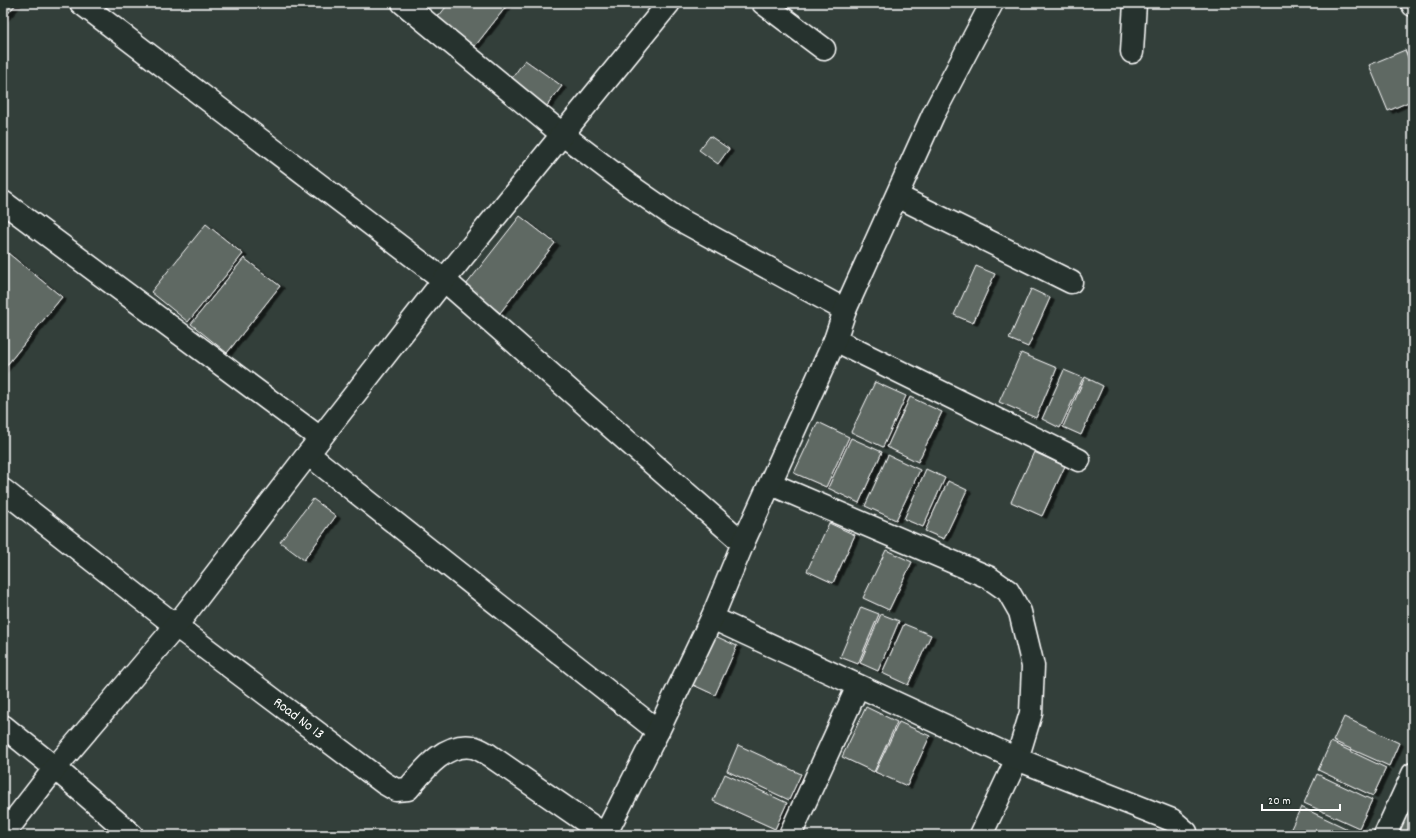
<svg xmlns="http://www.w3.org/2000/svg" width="1416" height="838" font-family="Dekko,sans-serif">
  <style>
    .building { fill: #5f6964; stroke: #fff; filter: url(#shadow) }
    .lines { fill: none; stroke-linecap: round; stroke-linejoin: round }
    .minor-casing { stroke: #fff; stroke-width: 25 }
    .minor { stroke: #26332d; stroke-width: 22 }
    .labels { text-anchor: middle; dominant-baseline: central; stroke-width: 3; stroke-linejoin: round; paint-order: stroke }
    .street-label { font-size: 15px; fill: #fff; stroke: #26332d }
  </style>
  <defs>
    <filter id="shadow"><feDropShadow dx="4.5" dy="2.5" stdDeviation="0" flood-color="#0009"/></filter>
  </defs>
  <rect width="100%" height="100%" fill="#333f3a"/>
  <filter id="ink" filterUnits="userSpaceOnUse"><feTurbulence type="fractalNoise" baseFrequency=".025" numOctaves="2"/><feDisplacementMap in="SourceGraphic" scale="8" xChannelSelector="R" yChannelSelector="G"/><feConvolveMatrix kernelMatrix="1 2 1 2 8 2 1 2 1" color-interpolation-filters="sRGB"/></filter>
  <g filter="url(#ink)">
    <g class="building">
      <path d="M3,3h14l-14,16z"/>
      <path d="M449,3h60l-37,47 -37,-29z"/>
      <path d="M1405,50l8,20v30l-25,11 -19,-46z"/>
      <path d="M525,60l37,26 -16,21 -36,-26z"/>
      <path d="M710,136l19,13 -11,15 -19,-14z"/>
      <path d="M520,216l35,27 -55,70 -34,-28z"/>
      <path d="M206,224l37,30 -55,68 -37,-30z"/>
      <path d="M3,249l59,48 -59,73z"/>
      <path d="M244,258l36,28 -53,67 -36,-29z"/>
      <path d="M976,266l19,8 -22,49 -19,-8z"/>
      <path d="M1031,289l19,9 -22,49 -19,-8z"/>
      <path d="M1021,353l36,15 -21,50 -37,-16z"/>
      <path d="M1064,370l19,8 -23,50 -18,-9z"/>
      <path d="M1085,377l18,9 -22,49 -18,-8z"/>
      <path d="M875,382l31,14 -23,51 -32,-15z"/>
      <path d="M910,397l32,15 -24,50 -31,-15z"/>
      <path d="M818,422l31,15 -23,50 -32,-14z"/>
      <path d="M851,438l31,14 -23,51 -31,-15z"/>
      <path d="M1034,452l31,14 -23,50 -31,-14z"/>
      <path d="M888,455l32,15 -24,50 -31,-14z"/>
      <path d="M926,469l19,9 -22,49 -19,-8z"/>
      <path d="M948,481l19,9 -23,49 -19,-8z"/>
      <path d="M313,499l23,17 -32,44 -24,-18z"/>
      <path d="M829,523l26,12 -22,48 -26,-12z"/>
      <path d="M886,550l26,12 -23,48 -26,-12z"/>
      <path d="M861,607l18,7 -21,50 -18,-7z"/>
      <path d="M881,614l18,7 -21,50 -18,-8z"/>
      <path d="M904,624l27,11 -23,50 -26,-12z"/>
      <path d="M711,634l26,12 -22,49 -26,-12z"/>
      <path d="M866,707l31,15 -23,50 -32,-15z"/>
      <path d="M1344,717l55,26 -10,23 -56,-25z"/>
      <path d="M899,722l31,14 -23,50 -32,-14z"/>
      <path d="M1331,742l55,26 -13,28 -55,-26z"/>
      <path d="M738,745l63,29 -12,26 -62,-29z"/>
      <path d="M725,774l62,29 -12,26 -62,-28z"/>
      <path d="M1317,774l55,26 -13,28 -55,-25z"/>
      <path d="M1301,807l55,26 -1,2h-67z"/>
      <path d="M1407,813l6,3v19h-16z"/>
    </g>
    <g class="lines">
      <defs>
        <g id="minor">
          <path d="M81,3l363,277 299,263"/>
          <path d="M403,3l159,131 67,51 46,32 170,93"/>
          <path d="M763,3l61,46"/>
          <path d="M1412,3l1,2"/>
          <path d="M1132,52l3,-49"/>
          <path d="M897,196l174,86"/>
          <path d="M3,202l317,236"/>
          <path d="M835,340l244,120"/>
          <path d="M308,454l350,277"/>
          <path d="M771,484l217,93 20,14 12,21 13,54 -2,47 -14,46 -36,76"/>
          <path d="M3,490l173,136 208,157 12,7 12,-1c16,-19 36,-46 64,-42 6,1 12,5 17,8l116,80"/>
          <path d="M712,618l305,141 155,61 14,12v3"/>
          <path d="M3,726l52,42 77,67"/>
          <path d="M3,835l52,-67 121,-142 132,-172 136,-174 225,-277"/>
          <path d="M605,835l53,-104 54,-113 31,-75 92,-203 10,-30 88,-195 59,-112"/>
          <path d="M790,835l68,-149"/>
          <path d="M1385,835l28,-61"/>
        </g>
      </defs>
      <use href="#minor" class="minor-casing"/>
      <use href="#minor" class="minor"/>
    </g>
  </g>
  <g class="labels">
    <g class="street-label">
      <text transform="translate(298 719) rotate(37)">Road No 13</text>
    </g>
  </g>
  <rect width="1416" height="838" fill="none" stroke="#26332d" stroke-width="16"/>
  <rect x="8" y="8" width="1400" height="822" fill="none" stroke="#fff" stroke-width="1.5" filter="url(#ink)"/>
  <path d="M1262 804v6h78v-6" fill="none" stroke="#ffffff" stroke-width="2"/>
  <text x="1268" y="804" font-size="12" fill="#ffffff" stroke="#26332d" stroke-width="3" paint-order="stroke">20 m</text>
</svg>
